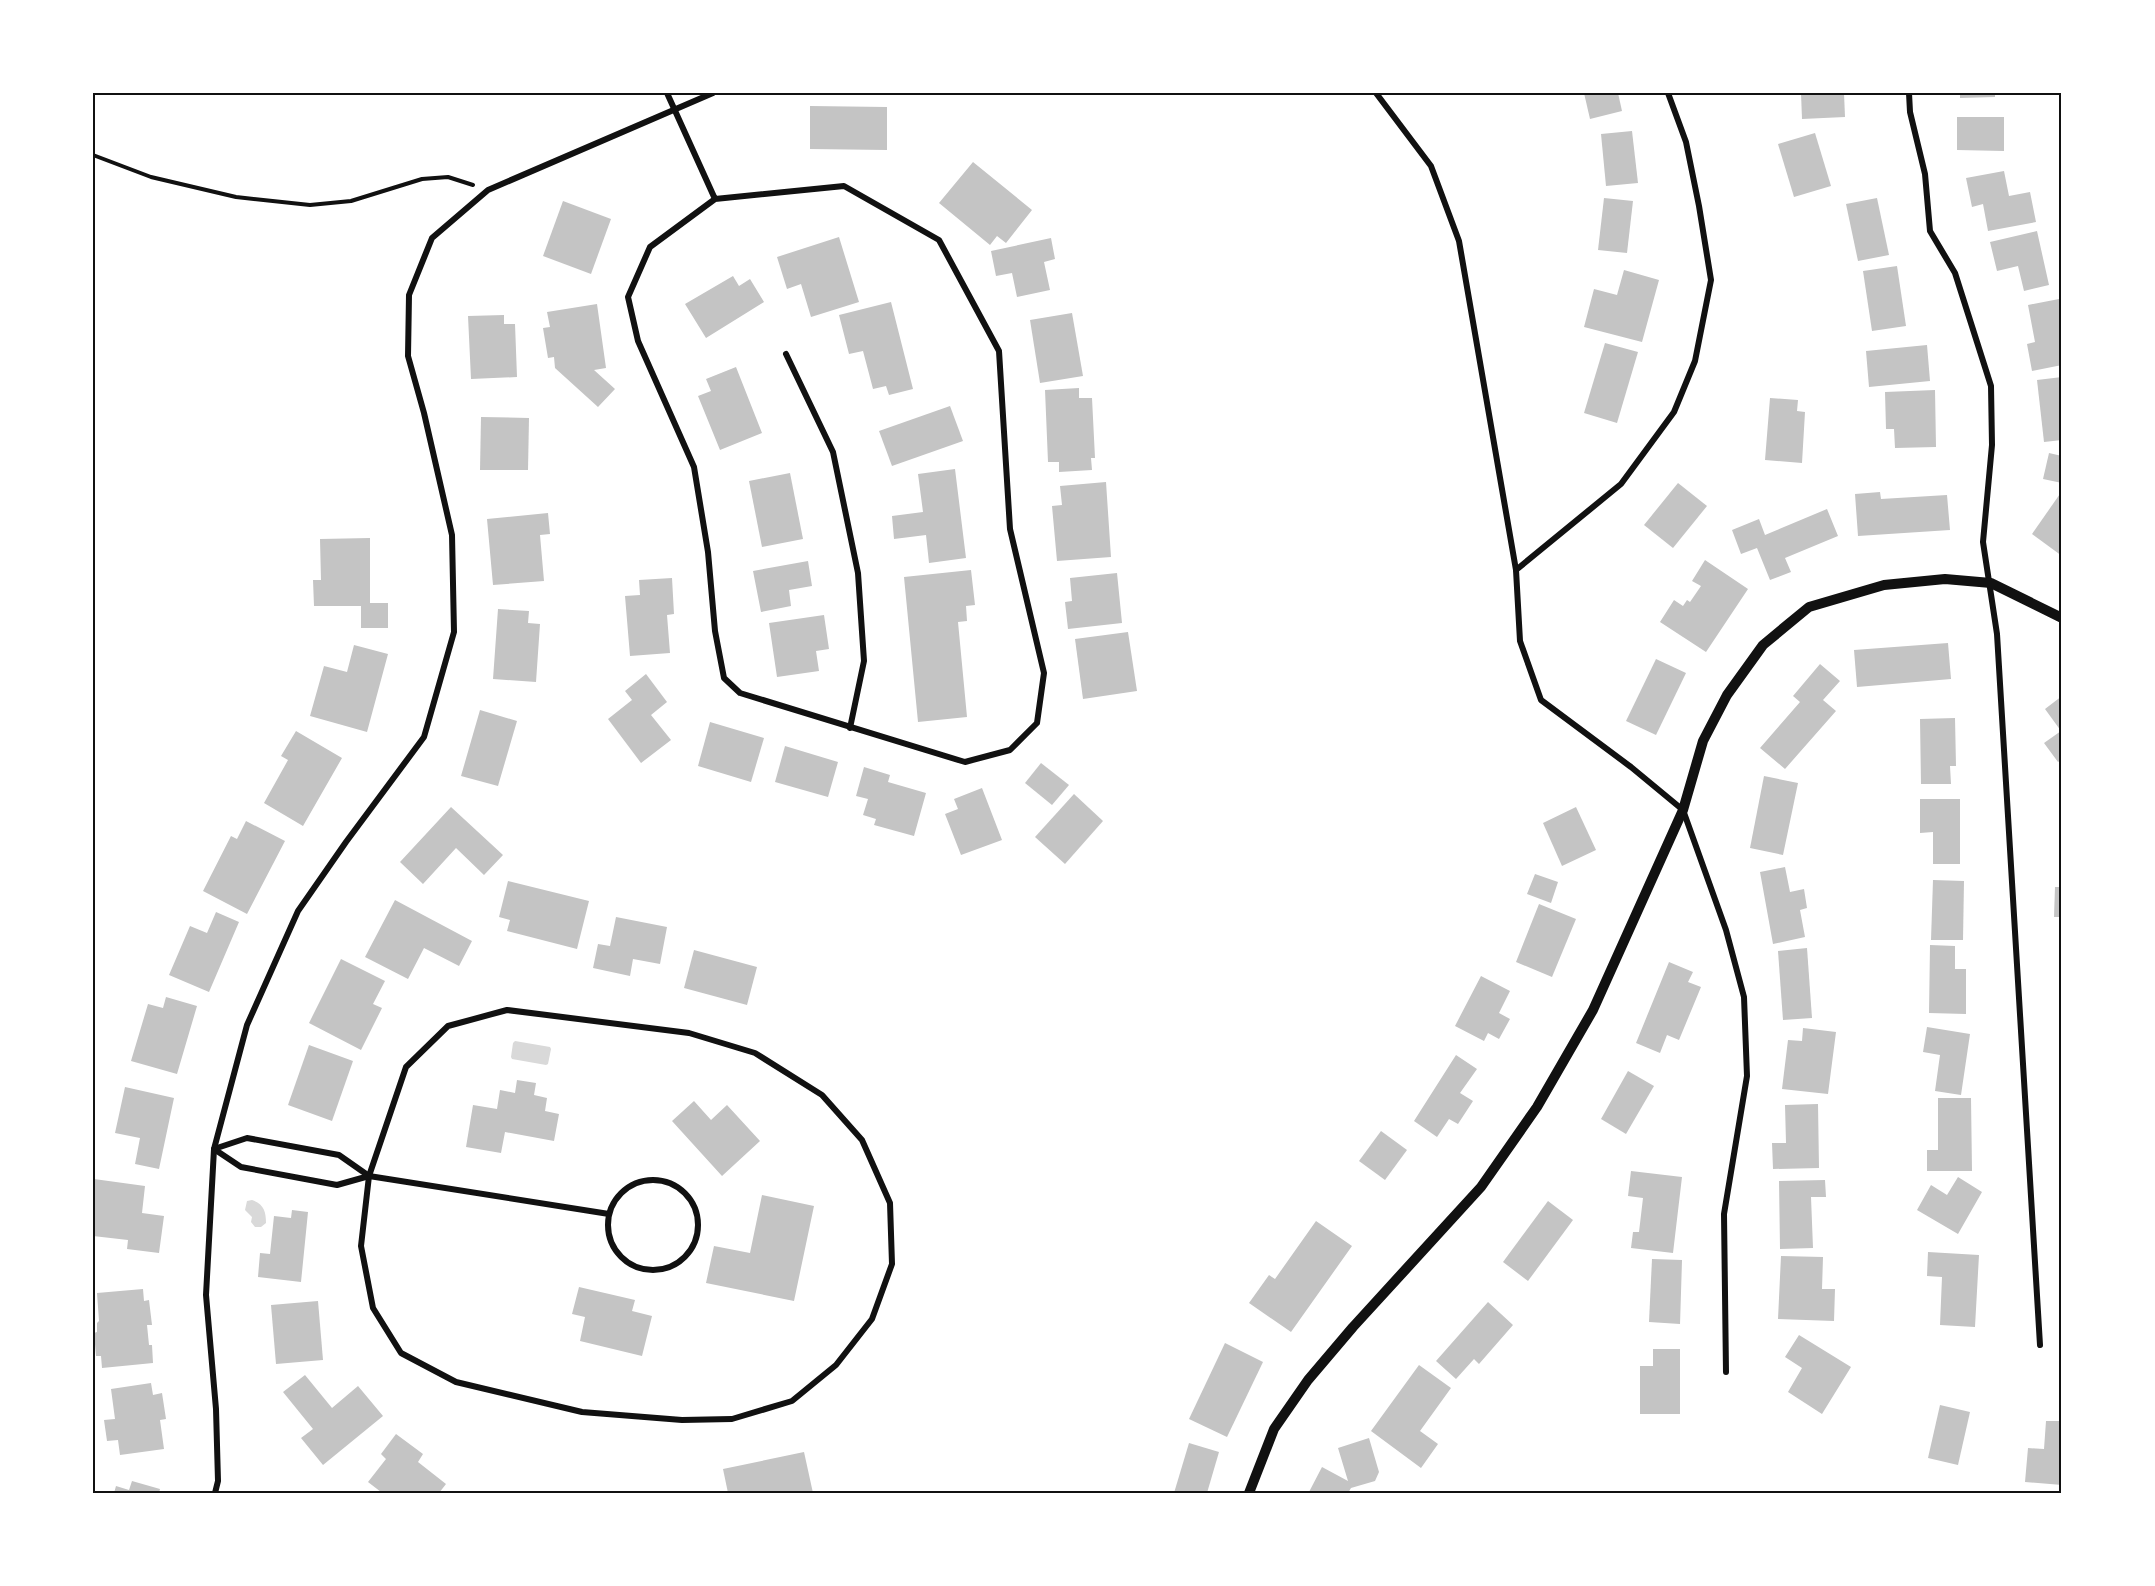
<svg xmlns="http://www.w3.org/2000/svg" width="2155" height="1586" font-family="'Open Sans',sans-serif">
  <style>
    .water { fill: #d9d9d9 }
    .building { fill: #c4c4c4 }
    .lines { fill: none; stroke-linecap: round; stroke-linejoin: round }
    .path { stroke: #111; stroke-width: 4 }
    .minor { stroke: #111; stroke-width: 6 }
    .tertiary { stroke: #111; stroke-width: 10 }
    .neatline { fill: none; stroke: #111; stroke-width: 2 }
  </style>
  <rect width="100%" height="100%" fill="#fff"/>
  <g class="water">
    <path d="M515,1041l35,6 1,2 -3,15 -2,1 -34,-6 -1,-2 2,-14z"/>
    <path d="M252,1200c12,4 14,12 14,23l-5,4h-6l-4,-5 1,-5 -7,-7 2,-9z"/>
  </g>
  <g class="building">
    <path d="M1584,93h34l4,18 -32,8z"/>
    <path d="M1801,93h43l1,24 -43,2z"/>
    <path d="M1960,93h35v4l-35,1z"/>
    <path d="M810,106l77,1v43l-77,-1z"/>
    <path d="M1957,117h47v34l-47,-1z"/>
    <path d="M1632,131l6,52 -32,3 -5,-52z"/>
    <path d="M1815,133l16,53 -37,11 -16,-53z"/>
    <path d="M973,162l59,48 -26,33 -9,-7 -7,9 -51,-42z"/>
    <path d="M2004,171l5,25 21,-4 6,30 -48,9 -5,-27 -11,3 -6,-29z"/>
    <path d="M1604,198l29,3 -6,52 -29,-3z"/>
    <path d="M1877,198l12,57 -31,6 -12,-57z"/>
    <path d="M563,201l48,18 -20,55 -48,-18z"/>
    <path d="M2037,231l12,54 -25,6 -6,-25 -21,5 -7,-29z"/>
    <path d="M839,237l20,65 -48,15 -10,-33 -14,5 -10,-32z"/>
    <path d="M1051,238l4,21 -11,3 6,28 -33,7 -5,-24 -16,3 -5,-25z"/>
    <path d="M1897,266l9,60 -34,5 -9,-60z"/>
    <path d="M1624,270l35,10 -17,62 -58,-15 10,-38 23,6z"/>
    <path d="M733,276l6,10 11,-7 14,23 -58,36 -21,-34z"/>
    <path d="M2059,299l3,12v54l-30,6 -5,-27 8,-2 -7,-37z"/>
    <path d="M891,302l22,87 -24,6 -3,-9 -13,3 -10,-38 -14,3 -10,-39z"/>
    <path d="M597,304l9,64 -12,2 21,19 -17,18 -43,-39 -1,-11 -6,1 -5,-30 7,-1 -3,-15z"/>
    <path d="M1072,313l11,63 -43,7 -10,-63z"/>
    <path d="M504,315v9h11l2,53 -46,2 -3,-63z"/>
    <path d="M1605,343l33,9 -21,71 -33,-10z"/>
    <path d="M1927,345l3,36 -61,6 -3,-36z"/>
    <path d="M736,367l26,66 -42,17 -22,-54 13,-5 -5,-12z"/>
    <path d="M2062,377v63l-18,2 -7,-62z"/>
    <path d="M1079,388v10h13l3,60h-4l1,12 -33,2v-10h-11l-3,-72z"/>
    <path d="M1935,390l1,57 -41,1 -1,-19h-8l-1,-37z"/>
    <path d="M1770,398l28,2 -1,11 8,1 -3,51 -37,-3z"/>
    <path d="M950,406l13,35 -71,25 -13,-35z"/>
    <path d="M481,417l48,1 -1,52h-48z"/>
    <path d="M2049,453l13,3v27l-19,-4z"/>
    <path d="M955,469l11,89 -37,5 -3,-28 -32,4 -2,-23 31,-4 -5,-38z"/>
    <path d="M790,473l13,66 -41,8 -13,-66z"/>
    <path d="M1106,482l5,75 -54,4 -5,-55 10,-1 -2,-19z"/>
    <path d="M1678,483l29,23 -34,42 -29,-23z"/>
    <path d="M2062,491v65l-30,-22z"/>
    <path d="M1880,492l1,7 66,-4 3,35 -92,6 -3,-42z"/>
    <path d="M1827,509l11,27 -53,22 6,14 -21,8 -13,-32 -16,6 -9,-24 27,-11 6,16z"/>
    <path d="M548,513l2,21 -10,1 4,46 -51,4 -6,-66z"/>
    <path d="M370,538v65h18v25h-27v-22h-47l-1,-26h8l-1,-41z"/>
    <path d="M1705,560l43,29 -42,63 -46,-30 14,-22 9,6 4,-6 3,2 11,-16 -9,-5z"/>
    <path d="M808,561l4,25 -23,4 2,16 -30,6 -8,-41z"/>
    <path d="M971,570l4,35 -9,1 1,15 -9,1 9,95 -49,5 -14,-145z"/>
    <path d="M1117,573l5,50 -54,6 -3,-27 7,-1 -2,-23z"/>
    <path d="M672,578l2,36 -7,1 3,38 -40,3 -5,-60 15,-1 -1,-15z"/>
    <path d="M498,609l31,2 -1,12 12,1 -4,58 -43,-3z"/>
    <path d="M824,615l5,34 -13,2 3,20 -42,6 -8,-54z"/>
    <path d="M1128,632l9,59 -54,8 -8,-60z"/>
    <path d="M1948,643l3,36 -94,8 -3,-37z"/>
    <path d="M354,645l34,9 -21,78 -57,-16 14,-50 23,6z"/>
    <path d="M1656,659l30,14 -30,62 -30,-14z"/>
    <path d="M1820,664l20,17 -17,19 13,11 -51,58 -25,-21 40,-46 -7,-6z"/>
    <path d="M646,674l21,28 -16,13 20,25 -30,23 -33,-44 24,-19 -7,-9z"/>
    <path d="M2062,696v63l-4,3 -14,-19 17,-12 -16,-22z"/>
    <path d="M480,710l37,11 -19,65 -37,-10z"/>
    <path d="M1955,718l1,48h-6l1,18h-30l-1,-65z"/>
    <path d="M710,722l54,16 -13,44 -53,-16z"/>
    <path d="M296,731l46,27 -39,68 -39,-23 24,-43 -7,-4z"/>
    <path d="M785,746l53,16 -10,35 -53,-15z"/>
    <path d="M1041,763l28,22 -17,20 -27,-22z"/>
    <path d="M864,767l26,8 -2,7 38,11 -12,43 -40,-11 2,-6 -13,-4 5,-16 -12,-3z"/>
    <path d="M1764,776l34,7 -15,72 -33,-7z"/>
    <path d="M982,788l20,52 -41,15 -16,-41 13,-5 -4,-10z"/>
    <path d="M1074,794l29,27 -38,43 -30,-27z"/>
    <path d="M1920,799h40v65h-27v-32l-13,1z"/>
    <path d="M451,807l52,48 -19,20 -28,-27 -33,36 -23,-22z"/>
    <path d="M1576,807l20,43 -34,16 -19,-43z"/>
    <path d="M246,821l39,20 -38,73 -44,-23 28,-55 6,3z"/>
    <path d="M1785,867l5,25 14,-3 3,19 -7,2 5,27 -32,7 -13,-72z"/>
    <path d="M1535,874l23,8 -7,21 -24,-9z"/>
    <path d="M1933,880l31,1 -1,59h-32z"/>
    <path d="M508,881l81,20 -12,48 -70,-18 3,-11 -11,-3z"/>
    <path d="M2055,887h7v30h-8z"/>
    <path d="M395,900l77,41 -13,25 -35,-18 -16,31 -43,-22z"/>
    <path d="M1539,904l37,15 -24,58 -36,-15z"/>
    <path d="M216,912l23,10 -30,70 -40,-17 21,-49 17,7z"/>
    <path d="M616,917l51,10 -7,37 -27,-5 -3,17 -37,-8 5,-24 12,2z"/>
    <path d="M1930,945l25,1v23h11v45l-37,-1z"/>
    <path d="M1807,948l5,70 -29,2 -5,-69z"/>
    <path d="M694,950l63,17 -10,38 -63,-17z"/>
    <path d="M341,959l44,22 -12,23 9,4 -21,42 -52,-27z"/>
    <path d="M1669,962l24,10 -5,10 13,5 -22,53 -12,-5 -7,18 -24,-10z"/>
    <path d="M1481,976l29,15 -11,22 11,6 -11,20 -11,-6 -4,8 -29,-15z"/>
    <path d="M166,997l31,9 -20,68 -46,-13 17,-57 15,4z"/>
    <path d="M1927,1027l43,7 -9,61 -26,-4 5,-36 -17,-3z"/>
    <path d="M1803,1028l33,4 -8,62 -46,-5 6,-49 14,1z"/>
    <path d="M309,1045l44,16 -21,60 -44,-16z"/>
    <path d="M1456,1055l21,14 -17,24 13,8 -15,23 -9,-5 -12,18 -23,-16z"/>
    <path d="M1628,1071l26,15 -28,48 -25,-15z"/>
    <path d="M517,1080l19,3 -2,12 13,3 -2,13 14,3 -5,27 -49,-9 -4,21 -35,-6 7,-42 24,4 3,-19 15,3z"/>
    <path d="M125,1087l49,11 -15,71 -24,-5 5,-26 -25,-5z"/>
    <path d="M1938,1098h33l1,73h-45v-21h11z"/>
    <path d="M694,1101l17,19 16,-15 33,36 -38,35 -50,-55z"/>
    <path d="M1818,1104l1,64 -46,1 -1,-26h14l-1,-38z"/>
    <path d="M1381,1131l26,19 -22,30 -26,-19z"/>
    <path d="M1631,1171l51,6 -9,76 -42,-5 2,-16h6l4,-34 -15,-2z"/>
    <path d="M1958,1177l24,15 -24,42 -41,-24 14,-25 16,10z"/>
    <path d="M94,1179l51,7 -3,27 22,3 -5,37 -32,-4 1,-9 -35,-4z"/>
    <path d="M1825,1180l1,17h-15l2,51 -33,1 -1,-68z"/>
    <path d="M762,1195l52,11 -20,95 -88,-18 8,-37 36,7z"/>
    <path d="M1548,1201l25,19 -45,61 -25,-19z"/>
    <path d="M292,1210l16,2 -7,70 -43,-5 2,-24 10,1 4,-38 17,2z"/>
    <path d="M1316,1221l36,25 -61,86 -42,-29 20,-28 6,4z"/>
    <path d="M1928,1252l51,3 -4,72 -35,-2 2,-48 -15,-1z"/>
    <path d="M1781,1256l42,1 -1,32h13l-1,32 -56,-2z"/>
    <path d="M1652,1259l30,1 -2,64 -31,-2z"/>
    <path d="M579,1287l56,13 -3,11 20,5 -10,40 -62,-15 5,-24 -13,-3z"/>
    <path d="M143,1289l1,12 5,-1 3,25h-5l2,20h3l1,18 -51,5 -1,-12h-5l-2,-23 3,-1v-9l2,-2 -2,-28z"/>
    <path d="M318,1301l5,59 -47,4 -5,-59z"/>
    <path d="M1488,1302l25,23 -34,39 -5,-5 -18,20 -20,-18z"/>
    <path d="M1799,1335l52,32 -29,47 -34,-22 14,-24 -17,-11z"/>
    <path d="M1225,1343l38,19 -36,75 -38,-18z"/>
    <path d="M1653,1349h27v65h-40v-48h13z"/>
    <path d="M1419,1365l32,23 -31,43 18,13 -17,24 -50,-37z"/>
    <path d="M305,1375l27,33 26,-22 25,30 -60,49 -22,-27 12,-9 -30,-37z"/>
    <path d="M151,1383l2,12 9,-2 4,26 -6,1 4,29 -44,6 -2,-15 -11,1 -3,-21 11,-1 -4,-30z"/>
    <path d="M1940,1405l30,7 -12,53 -30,-7z"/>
    <path d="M2046,1421h16v64l-37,-3 3,-34 16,1z"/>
    <path d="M396,1434l27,20 -5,8 28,22 -7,9h-59l1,-1 -13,-10 18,-23 -5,-5z"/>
    <path d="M1369,1438l10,34 -4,9 -24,7 -3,5 -39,-1 13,-25 26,14 -10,-33z"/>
    <path d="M1189,1443l30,9 -12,41h-33z"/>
    <path d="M804,1452l9,41h-85l-5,-24z"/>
    <path d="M132,1481l28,8 -1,4h-45l2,-7 13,4z"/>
  </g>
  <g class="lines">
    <path class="path" d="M93,155l58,22 85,20 74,8 41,-4 71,-22 26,-2 25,8"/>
    <g class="minor">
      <path d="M667,93l48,106 -65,48 -22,50 10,44 56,126 14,85 7,79 9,47 16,15 225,69 45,-12 27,-27 7,-50 -34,-144 -11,-178 -60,-111 -95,-54 -129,13"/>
      <path d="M1376,93l55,73 28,75 57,329"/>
      <path d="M1668,93l18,49 13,64 12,74 -16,81 -21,51 -53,72 -105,86 4,71 21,59 90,67 52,43 43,120 18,67 3,79 -23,138 2,158"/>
      <path d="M1909,93l1,19 15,62 5,57 25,42 36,113 1,59 -9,97 14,92 43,711"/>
      <path d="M786,354l47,98 25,121 6,88 -14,67"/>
      <path d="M507,1010l182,23 66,20 67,42 40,45 28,63 2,61 -20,55 -36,46 -44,36 -60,18 -50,1 -100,-8 -126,-30 -55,-29 -28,-45 -12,-62 8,-70 37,-109 42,-41z"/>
      <path d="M369,1176l-30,-21 -92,-17 -33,11 27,18 96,18 32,-9 240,38"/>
      <circle cx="653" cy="1225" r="45"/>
      <path d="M215,1493l3,-12 -2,-72 -10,-114 8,-146 33,-124 51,-114 48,-69 78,-105 30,-105 -2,-97 -28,-122 -16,-57 1,-61 23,-57 56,-48 225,-97"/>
    </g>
    <path class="tertiary" d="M1249,1493l25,-64 34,-49 45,-53 128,-140 56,-80 56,-97 90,-200 20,-69 24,-46 36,-50 46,-38 75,-22 61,-6 46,4 71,35"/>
  </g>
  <rect width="2155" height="1586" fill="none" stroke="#ffffff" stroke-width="189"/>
  <rect x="94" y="94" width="1966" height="1398" class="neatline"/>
</svg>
